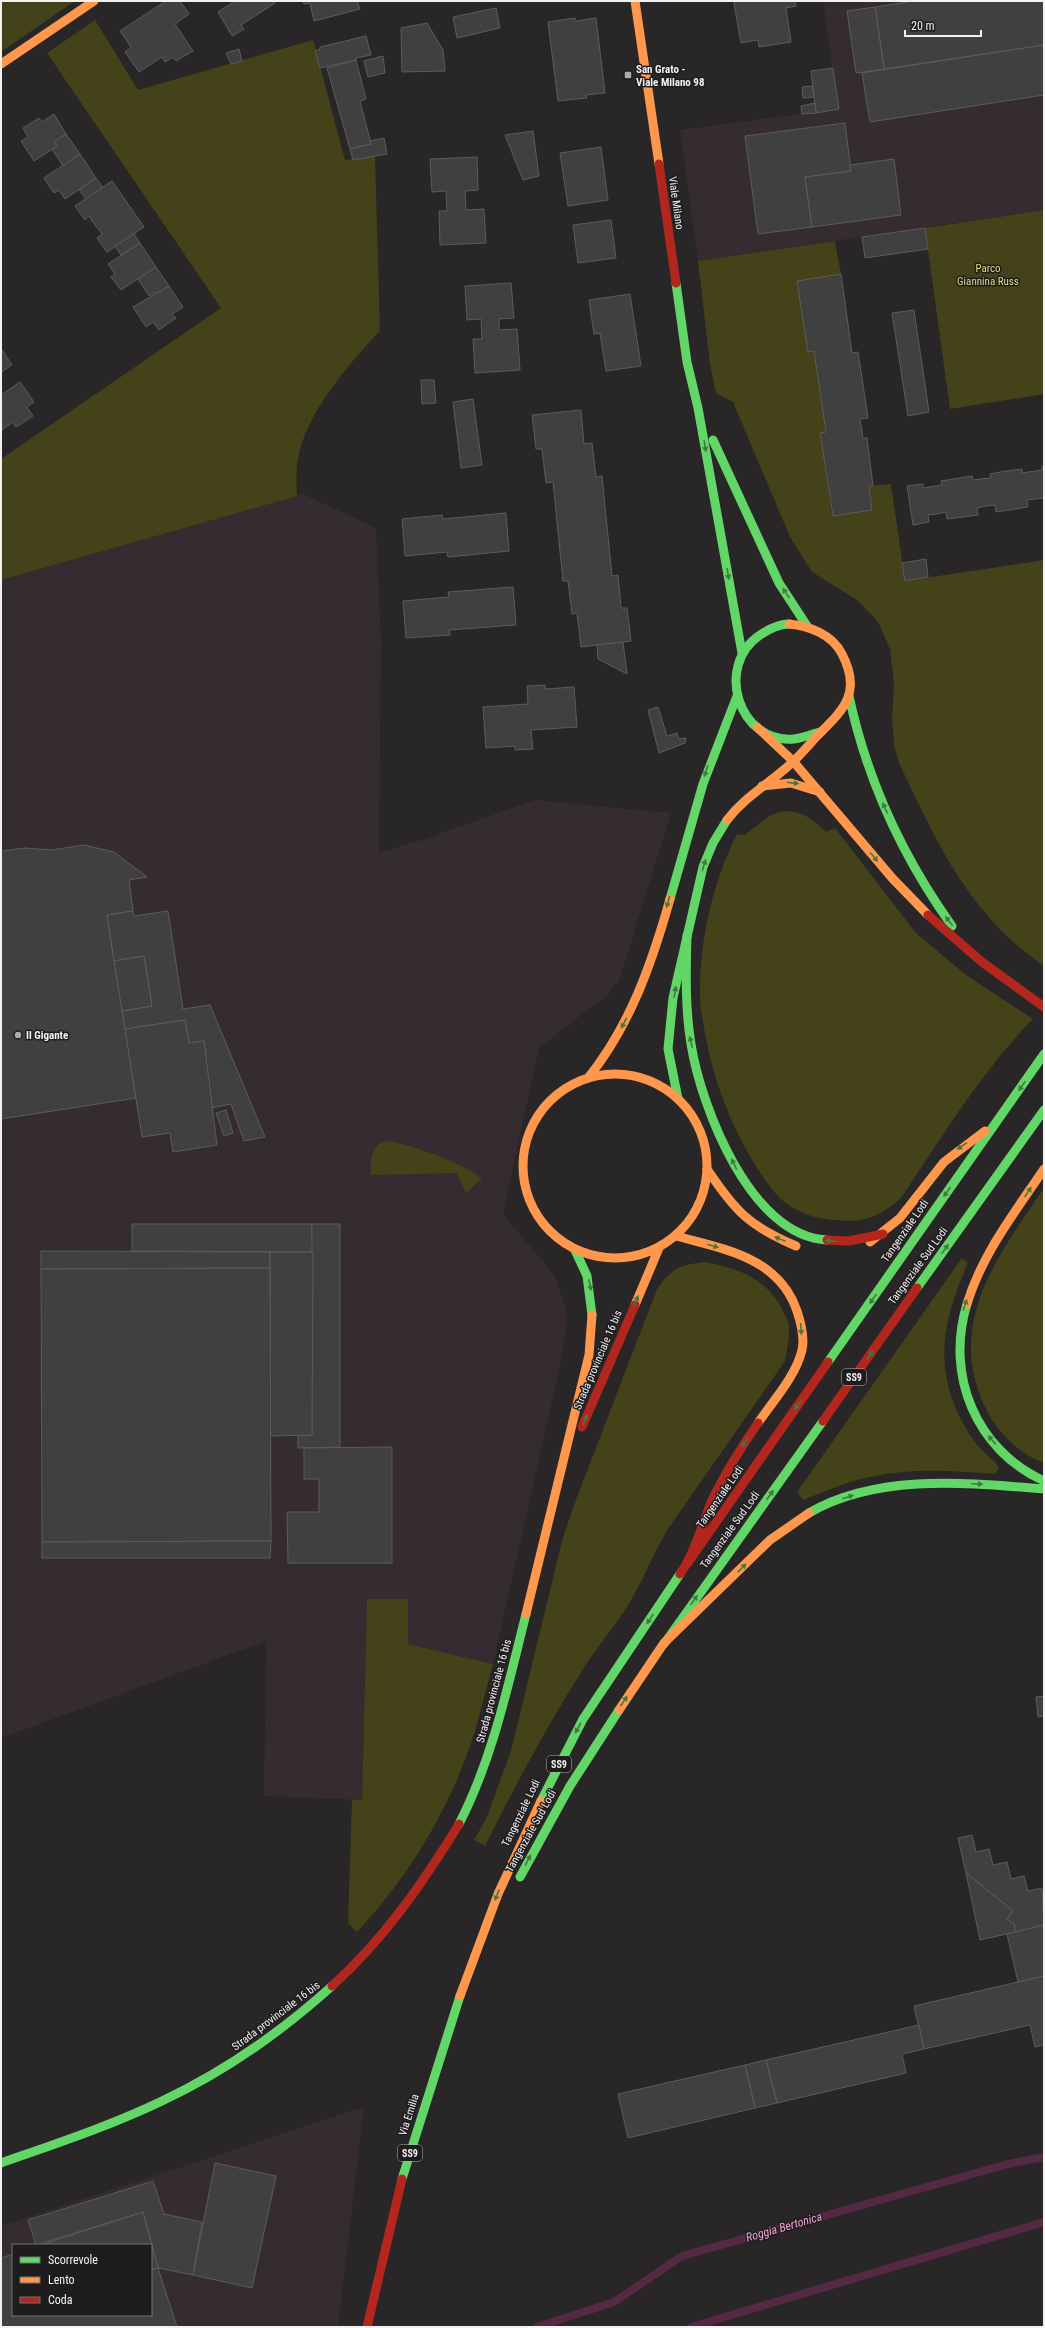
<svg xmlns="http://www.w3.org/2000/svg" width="1045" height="2328" font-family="'Roboto Condensed',sans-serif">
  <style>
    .built { fill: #352c31; fill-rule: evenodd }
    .green { fill: #444218 }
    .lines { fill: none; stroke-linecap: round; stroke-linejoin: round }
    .stream { stroke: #542944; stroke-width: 8 }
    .building { fill: #414041; stroke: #5d5b5c }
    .fast { stroke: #63d668; stroke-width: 9 }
    .slow { stroke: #ff974d; stroke-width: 9 }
    .jam { stroke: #b3261e; stroke-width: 9 }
    .oneway { fill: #417943 }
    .poi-dot { fill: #adaaac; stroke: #1f1c1e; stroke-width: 1.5 }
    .labels { text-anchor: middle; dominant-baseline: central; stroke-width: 3; stroke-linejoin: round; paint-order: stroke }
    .shield { fill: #1f1c1e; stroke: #b4b1b3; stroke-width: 1 }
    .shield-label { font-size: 10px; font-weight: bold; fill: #f4f1f3 }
    .poi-label { font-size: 11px; font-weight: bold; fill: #f4f1f3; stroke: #1f1c1e; text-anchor: start }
    .street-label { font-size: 11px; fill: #f4f1f3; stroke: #1f1c1e }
    .park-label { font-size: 11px; fill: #e0dd85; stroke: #1f1c1e }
    .water-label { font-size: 12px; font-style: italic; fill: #f2a3d2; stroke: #1f1c1e }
  </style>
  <rect width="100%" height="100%" fill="#282627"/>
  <g class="built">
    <path d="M823,1h221v209l-346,51 -18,-131 158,-21z"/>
    <path d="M303,494l73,34 5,115 -2,210 46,-14 110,-39 136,13 -52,168 -12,14 -68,53 -36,166 52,62 11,32 1,16 -8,46 -66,294 -85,-20 -41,-45 -5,201 -98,-4 2,-155 -265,97v-1158z"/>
    <path d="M364,2107l-26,220h-337v-101zM13,2245h138v70h-138z"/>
  </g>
  <g class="green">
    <path d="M1,1h74l-74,51z"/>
    <path d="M95,20l43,70 175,-50 32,120 30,-4 5,175c-31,32 -75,84 -82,128 -2,12 -2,25 -1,37l-296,84v-121l220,-151 -174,-255z"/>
    <path d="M1044,210v184l-94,15 -25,-181z"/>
    <path d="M835,241l6,33 -44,7 11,71 6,-1 12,81 -6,1 12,83 40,-6 -3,-24 22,-2 14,97 139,-21v406c-75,-51 -107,-123 -145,-203l-5,-18 -2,-27 2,-35 -4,-34 -12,-27 -21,-22 -45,-28 -22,-35 -57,-135 -17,-9 -6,-29 -12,-103z"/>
    <path d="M784,811c20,1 28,7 42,21l9,-4 81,105 50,42 67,44c-52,53 -91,118 -132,179 -22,19 -36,25 -66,22 -17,-1 -34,-6 -48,-16 -10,-7 -19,-20 -26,-30 -29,-44 -48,-93 -57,-146 -1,-9 -4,-20 -4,-30 -1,-56 12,-114 37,-164l7,1 27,-20z"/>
    <path d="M386,1141c25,3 76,22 96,37l-16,15 -9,-20 -86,2c-1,-13 -1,-30 15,-34z"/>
    <path d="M1044,1188v275c-25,-9 -47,-31 -58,-54 -42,-85 12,-153 58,-221z"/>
    <path d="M962,1258l6,5c-27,61 -36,109 0,169 4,6 8,12 13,17 6,8 15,10 18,20l-5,5c-39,-3 -80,-6 -119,2 -25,4 -48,15 -72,24l-6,-8z"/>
    <path d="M705,1262c32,6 59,15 76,45 2,5 6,10 7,14 3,13 -1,27 -3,40l-117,168c-13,21 -21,43 -33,64 -13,25 -33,47 -48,70 -38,59 -71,121 -102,183l-11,-6 12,-21 25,-68 52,-214 11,-32 83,-216c15,-21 22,-24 48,-27z"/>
    <path d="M367,1599h41v45l85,20c-8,28 -14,57 -24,85 -23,66 -64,132 -112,183l-9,-9 4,-123h10z"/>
  </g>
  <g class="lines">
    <g class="stream">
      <path d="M537,2327l77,-25 68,-46 326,-92 36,-7"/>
      <path d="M691,2327l353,-105"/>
    </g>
  </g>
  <g class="building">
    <path d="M166,1h14l9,13 -14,10 18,27 -17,10 -3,-4 -8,5 -3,-5 -23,15 -14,-20 6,-5 -11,-16z"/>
    <path d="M235,1h39l1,2 -34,22 3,4 -12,7 -14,-24z"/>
    <path d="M303,1h54l3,8 -46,12 -4,-18 -6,1z"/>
    <path d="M736,1h59l1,5 -10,2 5,34 -32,5 -1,-7 -17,3 -7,-40z"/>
    <path d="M914,1h130v44l-160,24 -9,-62z"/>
    <path d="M875,7l9,62 -28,4 -9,-62z"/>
    <path d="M496,8l4,20 -43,10 -4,-21z"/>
    <path d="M575,18l1,3 20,-3 9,75 -19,2 1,3 -29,3 -10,-79z"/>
    <path d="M427,23l16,27 2,21 -43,1 -1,-44z"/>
    <path d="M366,36l5,19 -15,3v2l-36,8 -5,-17 5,-2v-2z"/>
    <path d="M1044,45v50l-174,27 -8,-49z"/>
    <path d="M239,49l3,12 -11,3 -5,-11z"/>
    <path d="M383,56l2,17 -17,4 -4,-16z"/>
    <path d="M356,60l10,39 -6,2 11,43 -21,5 -23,-81z"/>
    <path d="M833,68l6,41 -23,4 -5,-42z"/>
    <path d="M812,86l2,11 -11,1 -1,-11z"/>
    <path d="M815,103l1,10 -14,1 -1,-8z"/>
    <path d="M54,114l12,20 -12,8 3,4 -23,15 -13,-20 7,-4 -5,-9 16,-10 3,4z"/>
    <path d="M845,123l6,48 -46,6 7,50 -54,7 -13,-98z"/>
    <path d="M533,131l6,45 -16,4 -18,-45z"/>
    <path d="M66,134l14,20 -17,12 -11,-17 5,-3 -3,-4z"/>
    <path d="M384,138l3,16 -34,6 -3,-11 21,-5 -1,-3z"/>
    <path d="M601,147l7,53 -40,6 -8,-53z"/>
    <path d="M80,154l16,24 -31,21 -6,-9 -5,3 -10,-15z"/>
    <path d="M477,157l1,33 -13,1 1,19 18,-1 2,34 -46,2 -1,-34h8l-1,-20 -14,1 -2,-33z"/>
    <path d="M894,159l7,56 -89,12 -7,-50 46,-6 -1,-6z"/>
    <path d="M96,178l7,10 -17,11 -7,-9z"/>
    <path d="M112,181l32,46 -37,25 -10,-14 5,-4 -7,-9 -6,-9 -4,4 -10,-14z"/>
    <path d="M611,220l5,38 -38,5 -5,-38z"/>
    <path d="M925,228l3,21 -63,9 -3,-21z"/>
    <path d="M134,234l6,9 -19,12 -6,-9z"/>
    <path d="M140,243l16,24 -35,23 -10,-13 4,-3 -7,-10z"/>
    <path d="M156,267l13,19 -12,9 -2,-3 -6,4 -11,-17z"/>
    <path d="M841,274l11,79 6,-1 10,66 -8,1 3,19h4l6,48h-4l3,24 -39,6 -13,-83 6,-1 -12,-81 -6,1 -11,-71z"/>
    <path d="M511,283l3,35 -15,1v11l18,-1 3,41 -45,3 -2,-34h9l-1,-20 -14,1 -2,-34z"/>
    <path d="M169,286l14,21 -11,7 4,4 -17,12 -6,-8 -7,5 -13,-20z"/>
    <path d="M630,294l11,72 -35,5 -6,-38 -6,1 -5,-34z"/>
    <path d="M914,310l15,102 -21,4 -16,-103z"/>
    <path d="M2,350l10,15 -11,7v-21z"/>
    <path d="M421,380h13l2,23 -14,1z"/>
    <path d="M20,382l14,20 -7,5 6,9 -17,11 -3,-5 -11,8 -1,-35z"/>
    <path d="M473,399l9,66 -21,3 -8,-66z"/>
    <path d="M581,410l3,34 8,-1 4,34 6,-1 10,100 6,-1 3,33h6l4,33 -50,6 -4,-34 -5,1 -4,-33h-5l-10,-99 -7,1 -4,-34h-6l-4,-34z"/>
    <path d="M1042,466h2v32l-17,2 1,7 -32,5 -1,-7 -9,1 -9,2 1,7 -31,4 -1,-7 -9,2 -9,1 1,7 -16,3 -6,-39 16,-2v4l19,-3 -1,-4 31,-5 1,4 18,-2 -1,-4 16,-3 16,-2v4l20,-3z"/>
    <path d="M506,513l3,38 -61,6 -1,-5 -42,4 -3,-37 40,-4 1,4z"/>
    <path d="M926,559l2,18 -23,4 -3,-18z"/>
    <path d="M513,587l3,38 -67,5 1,5 -44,3 -3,-37 46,-4 -1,-5z"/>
    <path d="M623,642l4,32 -29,-15 -1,-14z"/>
    <path d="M545,685v4l29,-2 3,40 -46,3 2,19 -18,1v-4l-29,2 -3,-41 45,-3 -1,-18z"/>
    <path d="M658,707l9,29 10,-3 2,6 7,-1 -1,5 -26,10 -11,-43z"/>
    <path d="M84,845l30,7 33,25 -18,3 4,31 -26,4 29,183 -135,21v-268l24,-3 26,2z"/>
    <path d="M133,911l1,5 34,-5 15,98 27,-4 55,132 -21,4 -13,-37 -20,4 -7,-67 -15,2 -4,-23 -60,9 -3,-18 30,-5 -8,-50 -30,5 -7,-46z"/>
    <path d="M144,956l8,50 -30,5 -8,-50z"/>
    <path d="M185,1020l4,23 15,-2 13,104 -44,7 -3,-19 -28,4 -17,-108z"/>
    <path d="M226,1110l7,23 -9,3 -8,-23z"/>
    <path d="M132,1224h180l1,28 -181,-1z"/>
    <path d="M312,1224h28v223l-42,1v-12l14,-1z"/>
    <path d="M41,1251l229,1v16l-229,1z"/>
    <path d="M270,1252h43l-1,183 -42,1z"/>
    <path d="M270,1268l1,273 -229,1 -1,-273z"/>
    <path d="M392,1447v116h-104l-1,-51h32v-33h-15v-31z"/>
    <path d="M271,1541l-1,17h-228v-16z"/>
    <path d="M1044,1696v20l-6,1 -2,-20z"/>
    <path d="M972,1835l4,17 13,-3 4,16 14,-3 4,17 13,-3 4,15 14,-3 2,37 -29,7 -1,-8 -7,-5 6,-8 -47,-38 -8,-35z"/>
    <path d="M966,1873l47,38 -6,8 7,5 1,8 -35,8z"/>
    <path d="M1044,1925v51l-26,6 -11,-48z"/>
    <path d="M1044,1976v69l-9,2 -5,-22 -106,24 -10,-43z"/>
    <path d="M919,2025l5,24 -22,5 4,19 -129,30 -11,-43z"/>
    <path d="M766,2060l11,43 -22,5 -10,-43z"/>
    <path d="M745,2065l10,43 -127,30 -10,-44z"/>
    <path d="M215,2163l61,13 -24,112 -59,-13z"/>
    <path d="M153,2181l11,33 38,8 -9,53 -35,-7 -15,-56 -107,33 -8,-25z"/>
    <path d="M143,2212l15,56 -7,2v-25h-110z"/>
    <path d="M13,2254v61h138v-45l7,-2 19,59h-176v-69z"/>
  </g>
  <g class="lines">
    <g class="fast">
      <path d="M676,283l11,79 11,46 44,245"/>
      <path d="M713,440l66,143 28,43"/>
      <path d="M789,624c-11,0 -20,5 -29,11 -46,31 -21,109 34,104 9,-1 18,-5 27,-7"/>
      <path d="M849,696c18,84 53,160 103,230"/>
      <path d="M670,899l33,-115 34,-88"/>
      <path d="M687,935c-1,36 -2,73 4,109 10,63 60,193 136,196"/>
      <path d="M678,1099l-10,-50 5,-51 30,-131 10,-24 14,-23"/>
      <path d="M575,1250l12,26 5,39"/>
      <path d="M917,1288l127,-178"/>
      <path d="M967,1304c-22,71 9,146 77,177"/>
      <path d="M828,1362l216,-308"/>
      <path d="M809,1513c69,-40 159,-30 235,-24"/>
      <path d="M664,1644l159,-223"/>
      <path d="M541,1801l42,-82 97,-145"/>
      <path d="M459,1824c34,-66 49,-139 67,-210"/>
      <path d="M520,1877l50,-91 49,-76"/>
      <path d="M1,2163c54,-19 109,-37 161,-62 62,-29 119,-69 170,-115"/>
      <path d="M402,2179l58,-183"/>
    </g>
    <g class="slow">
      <path d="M635,1l24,163"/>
      <path d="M1,64l93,-63"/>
      <path d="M757,727l36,34 100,118 35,36"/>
      <path d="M762,786l29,-3 29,9"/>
      <path d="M727,820c16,-21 38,-34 59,-52 11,-9 20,-20 30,-31 26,-26 47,-43 26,-83 -10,-20 -33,-28 -53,-30"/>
      <circle cx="615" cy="1166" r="92"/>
      <path d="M588,1078c42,-52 64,-115 82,-179"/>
      <path d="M707,1169c28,42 42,57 89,77"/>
      <path d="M676,1236c47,13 103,21 121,75 4,12 8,26 5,39 -6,26 -29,51 -44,73"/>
      <path d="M870,1242l30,-24 44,-56 41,-31"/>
      <path d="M967,1304c15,-50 48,-92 77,-135"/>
      <path d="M635,1305l24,-57"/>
      <path d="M526,1614l63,-259 3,-40"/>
      <path d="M619,1710l45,-67 106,-103 39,-27"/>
      <path d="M460,1996l38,-102 43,-93"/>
    </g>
    <g class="jam">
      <path d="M659,164l17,119"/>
      <path d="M928,915l54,47 62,45"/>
      <path d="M827,1240l22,1 34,-7"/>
      <path d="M823,1421l94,-133"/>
      <path d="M582,1427l53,-122"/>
      <path d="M687,1564l141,-202"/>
      <path d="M680,1574c16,-23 22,-52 34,-78 13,-26 28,-50 44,-73"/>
      <path d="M332,1986c52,-47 91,-103 127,-162"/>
      <path d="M367,2327l35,-148"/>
    </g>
  </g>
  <defs><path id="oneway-solid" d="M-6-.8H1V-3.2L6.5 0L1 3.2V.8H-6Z"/></defs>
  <g class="oneway">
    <use href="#oneway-solid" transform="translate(705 446) rotate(80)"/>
    <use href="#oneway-solid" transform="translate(728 574) rotate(81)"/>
    <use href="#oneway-solid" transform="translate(786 593) rotate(-124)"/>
    <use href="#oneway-solid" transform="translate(706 771) rotate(108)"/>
    <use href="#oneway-solid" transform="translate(793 783) rotate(7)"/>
    <use href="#oneway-solid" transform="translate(885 808) rotate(-114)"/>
    <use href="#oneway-solid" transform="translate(874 857) rotate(50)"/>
    <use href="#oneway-solid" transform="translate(704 865) rotate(-73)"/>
    <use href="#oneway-solid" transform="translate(668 902) rotate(106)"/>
    <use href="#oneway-solid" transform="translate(949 921) rotate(-127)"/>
    <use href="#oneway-solid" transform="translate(675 992) rotate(-80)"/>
    <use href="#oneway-solid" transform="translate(624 1023) rotate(117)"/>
    <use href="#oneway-solid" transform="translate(691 1042) rotate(-103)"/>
    <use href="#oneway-solid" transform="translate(1022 1086) rotate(125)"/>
    <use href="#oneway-solid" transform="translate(962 1146) rotate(146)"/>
    <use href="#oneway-solid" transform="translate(734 1164) rotate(-116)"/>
    <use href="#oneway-solid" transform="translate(947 1192) rotate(125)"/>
    <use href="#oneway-solid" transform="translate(1028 1192) rotate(-56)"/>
    <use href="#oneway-solid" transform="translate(780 1239) rotate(-158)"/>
    <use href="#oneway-solid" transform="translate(831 1241) rotate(-175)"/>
    <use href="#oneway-solid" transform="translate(713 1246) rotate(16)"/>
    <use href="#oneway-solid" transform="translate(945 1249) rotate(-54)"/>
    <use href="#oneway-solid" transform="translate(590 1285) rotate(78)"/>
    <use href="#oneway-solid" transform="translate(873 1299) rotate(125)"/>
    <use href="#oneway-solid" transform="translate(636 1301) rotate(-67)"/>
    <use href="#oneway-solid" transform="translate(965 1305) rotate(-72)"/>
    <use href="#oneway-solid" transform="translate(801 1329) rotate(85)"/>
    <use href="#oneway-solid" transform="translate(870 1355) rotate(-54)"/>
    <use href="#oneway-solid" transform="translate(798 1405) rotate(125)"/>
    <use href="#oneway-solid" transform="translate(585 1420) rotate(-67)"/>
    <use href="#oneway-solid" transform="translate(992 1440) rotate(-132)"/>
    <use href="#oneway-solid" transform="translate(745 1442) rotate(124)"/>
    <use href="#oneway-solid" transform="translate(977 1484) rotate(2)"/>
    <use href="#oneway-solid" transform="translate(770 1495) rotate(-54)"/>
    <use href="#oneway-solid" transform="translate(848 1497) rotate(-18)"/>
    <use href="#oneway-solid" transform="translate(742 1568) rotate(-46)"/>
    <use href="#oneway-solid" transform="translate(694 1600) rotate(-54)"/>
    <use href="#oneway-solid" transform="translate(650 1619) rotate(124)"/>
    <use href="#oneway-solid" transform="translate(624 1701) rotate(-56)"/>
    <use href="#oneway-solid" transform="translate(578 1728) rotate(119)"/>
    <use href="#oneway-solid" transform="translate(528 1860) rotate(-63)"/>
    <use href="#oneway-solid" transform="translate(497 1895) rotate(111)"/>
  </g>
  <g class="poi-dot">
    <rect x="624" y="71" width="8" height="8" rx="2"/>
    <circle cx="18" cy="1035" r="4"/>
  </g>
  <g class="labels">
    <g class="shield">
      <rect x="842" y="1369" width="24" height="16" rx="3"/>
      <rect x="547" y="1756" width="24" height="16" rx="3"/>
      <rect x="398" y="2145" width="24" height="16" rx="3"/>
    </g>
    <g class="shield-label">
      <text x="854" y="1377">SS9</text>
      <text x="559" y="1764">SS9</text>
      <text x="410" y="2153">SS9</text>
    </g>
    <g class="poi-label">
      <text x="636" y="69">San Grato -<tspan x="636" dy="13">Viale Milano 98</tspan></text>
      <text x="26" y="1035">Il Gigante</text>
    </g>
    <g class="street-label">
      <text transform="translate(676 203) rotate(82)">Viale Milano</text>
      <text transform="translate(905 1231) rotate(-55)">Tangenziale Lodi</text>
      <text transform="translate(918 1266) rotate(-54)">Tangenziale Sud Lodi</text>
      <text transform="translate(598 1360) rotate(-67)">Strada provinciale 16 bis</text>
      <text transform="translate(720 1497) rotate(-55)">Tangenziale Lodi</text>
      <text transform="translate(730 1530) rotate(-54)">Tangenziale Sud Lodi</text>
      <text transform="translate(494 1691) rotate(-75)">Strada provinciale 16 bis</text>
      <text transform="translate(521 1813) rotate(-64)">Tangenziale Lodi</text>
      <text transform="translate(531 1831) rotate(-61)">Tangenziale Sud Lodi</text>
      <text transform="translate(276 2016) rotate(-37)">Strada provinciale 16 bis</text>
      <text transform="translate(409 2115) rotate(-72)">Via Emilia</text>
    </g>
    <g class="park-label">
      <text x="988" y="268">Parco<tspan x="988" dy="13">Giannina Russ</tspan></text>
    </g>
    <g class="water-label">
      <text transform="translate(784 2227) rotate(-16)">Roggia Bertonica</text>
    </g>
  </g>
  <rect width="1045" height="2328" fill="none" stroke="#f4f1f3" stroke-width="4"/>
  <rect x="12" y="2244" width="140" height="72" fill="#1f1c1e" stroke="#747173"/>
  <rect x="20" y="2257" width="20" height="6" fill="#63d668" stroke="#747173"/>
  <text x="48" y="2264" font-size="12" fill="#f4f1f3">Scorrevole</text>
  <rect x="20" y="2277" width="20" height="6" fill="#ff974d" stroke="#747173"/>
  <text x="48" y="2284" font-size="12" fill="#f4f1f3">Lento</text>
  <rect x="20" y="2297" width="20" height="6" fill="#b3261e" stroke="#747173"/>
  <text x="48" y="2304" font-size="12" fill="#f4f1f3">Coda</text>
  <path d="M905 30v6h76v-6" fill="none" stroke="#f4f1f3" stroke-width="2"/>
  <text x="911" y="30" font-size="12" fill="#f4f1f3" stroke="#1f1c1e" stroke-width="3" paint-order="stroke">20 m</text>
</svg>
